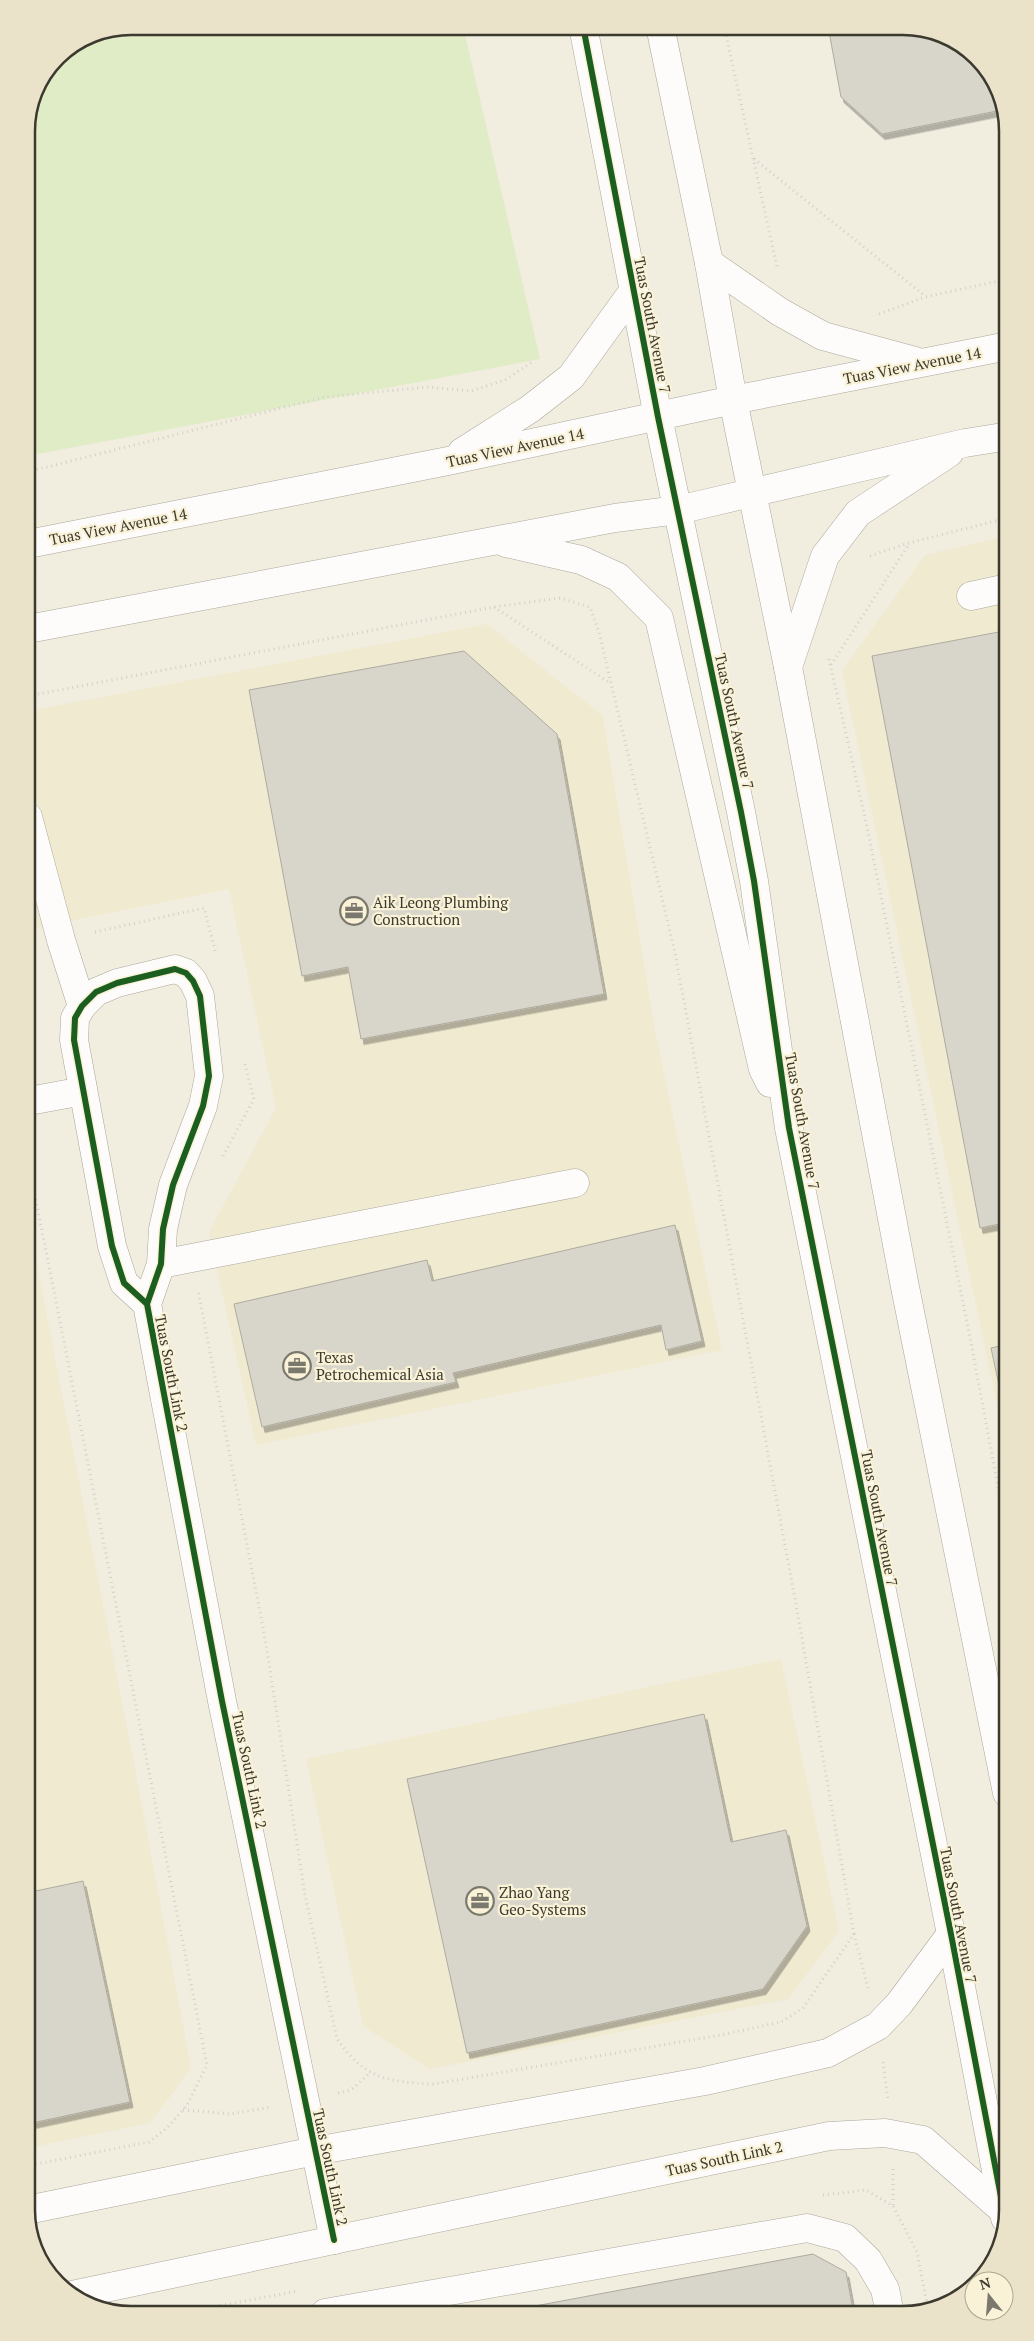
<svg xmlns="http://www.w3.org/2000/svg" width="1034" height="2341" font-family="'PT Serif',serif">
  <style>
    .built { fill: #f0ead0 }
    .green { fill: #e0ecc6 }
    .building { fill: #d8d5ca; stroke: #aeaba0; filter: url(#shadow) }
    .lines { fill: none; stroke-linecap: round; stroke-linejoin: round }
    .minor-casing { stroke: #aba79c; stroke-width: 29 }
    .path { stroke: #d2d0cb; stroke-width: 3; stroke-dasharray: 1 4; stroke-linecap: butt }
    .minor { stroke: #fdfcfa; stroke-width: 28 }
    .cycleway-casing { stroke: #f9f2d7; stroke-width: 9 }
    .cycleway { stroke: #1b5e20; stroke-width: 6 }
    .labels { text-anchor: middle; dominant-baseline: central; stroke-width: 4.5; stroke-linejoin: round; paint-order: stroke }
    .street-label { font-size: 15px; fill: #3c392f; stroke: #f9f2d7 }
    .poi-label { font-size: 15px; fill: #3c392f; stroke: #f9f2d7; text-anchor: start }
    .rim { fill: none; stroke: #3c392f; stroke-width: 2.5 }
  </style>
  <defs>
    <filter id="shadow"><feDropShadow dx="3" dy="5.5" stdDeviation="0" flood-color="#0004"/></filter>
  </defs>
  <rect width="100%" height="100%" fill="#f1eddf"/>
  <g class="built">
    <path d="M1003,537l3,910 -164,-776 83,-116z"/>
    <path d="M487,624l116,92 52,314 67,320 -466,95 -47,-213 67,-124 -47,-219 -200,40 -1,-218z"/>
    <path d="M29,1224l108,555 54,289 -41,55 -118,24z"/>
    <path d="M781,1659l58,272 -51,68 -359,70 -66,-43 -57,-267z"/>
  </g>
  <path class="green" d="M131,26h332l77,333 -513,97 -1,-331 8,-34 23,-34 34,-23z"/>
  <g class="building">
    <path d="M828,26h82l56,22 36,49v13l-120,24 -41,-37z"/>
    <path d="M1004,631l1,592 -25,5 -108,-572z"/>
    <path d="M464,651l93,83 47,260 -243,45 -13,-72 -46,9 -53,-286z"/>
    <path d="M675,1225l27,116 -36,9 -5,-25 -208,48 3,9 -194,45 -28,-123 193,-44 5,21z"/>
    <path d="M1005,1345l1,44 -6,1 -9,-42z"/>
    <path d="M704,1714l27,128 55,-12 21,96 -44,63 -296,64 -60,-274z"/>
    <path d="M83,1881l47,221 -98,21 -1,-231z"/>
    <path d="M813,2254l33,18 7,38 -350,2z"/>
  </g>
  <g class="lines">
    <defs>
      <g id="minor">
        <path d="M583,26l75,391 83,395 13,69 35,247 162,806 54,284"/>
        <path d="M660,26l49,237 24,137 55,267 117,620 102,506"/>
        <path d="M709,263l71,49 43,24 92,25"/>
        <path d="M462,452l68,-43 41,-32 63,-87"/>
        <path d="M506,543l75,17 37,17 41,41 104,451 7,14"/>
        <path d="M28,544l420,-83 285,-61 270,-53"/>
        <path d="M971,596l32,-7"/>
        <path d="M28,629l587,-111 63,-8 287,-67 38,-6"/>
        <path d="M788,667l37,-111 33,-43 91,-60"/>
        <path d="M28,817l33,123 21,66"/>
        <path d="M29,1101l54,-10"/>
        <path d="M161,1264l414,-81"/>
        <path d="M147,1304l-23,-21 -12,-37 -38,-206 1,-22 7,-12 14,-14 21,-9 58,-14 11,4 7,8 7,15 9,80 -6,30 -30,79 -10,44 -2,35 -14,40 75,397 112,539"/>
        <path d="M32,2209l283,-58 390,-70 123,-28 50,-27 21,-22 52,-70"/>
        <path d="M72,2295l757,-159 56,-3 38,7 81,71"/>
        <path d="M325,2313l482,-85 38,10 23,22 17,29 4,20"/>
      </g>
    </defs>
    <use href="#minor" class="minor-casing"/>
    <g class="path">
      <path d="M724,26l53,241"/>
      <path d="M754,159l171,137"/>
      <path d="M879,314l46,-17 78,-17"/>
      <path d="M27,472l298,-75 102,-10 44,4 34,-11 27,-18"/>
      <path d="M870,556l39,-13 94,-24"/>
      <path d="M494,607l116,76"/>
      <path d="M829,659l37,163 103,510 37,198"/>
      <path d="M831,665l78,-121"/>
      <path d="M28,696l466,-89 66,-9 30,9 9,25 76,321 120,646 59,335 -51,74 -22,14 -60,13 -287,49c-47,-2 -69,-5 -97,-45l-32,-144 -40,-257 -67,-348"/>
      <path d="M95,932l109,-24 12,46"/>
      <path d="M223,1156l31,-57 -10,-38"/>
      <path d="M29,1165l178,900 -20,40 -20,23 -18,14 -117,23"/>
      <path d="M854,1934l14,54"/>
      <path d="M883,2062l5,38"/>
      <path d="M338,2093l13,-3 19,-17"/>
      <path d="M183,2110l48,4 40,-7"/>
      <path d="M823,2195l43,-5 27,16 24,46 11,57"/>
      <path d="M893,2205v-36"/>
      <path d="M176,2314l122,-23"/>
    </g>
    <use href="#minor" class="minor"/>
    <defs>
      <g id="cycleway">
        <path d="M583,26l75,391 83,395 13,69 35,247 162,806 54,284"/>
        <path d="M147,1304l-23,-21 -12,-37 -38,-206 1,-22 7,-12 14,-14 21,-9 58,-14 11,4 7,8 7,15 9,80 -6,30 -30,79 -10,44 -2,35 -14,40 75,397 112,539"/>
      </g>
    </defs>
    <use href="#cycleway" class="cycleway-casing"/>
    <use href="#cycleway" class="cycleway"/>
  </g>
  <defs>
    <symbol id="office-ring" viewBox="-11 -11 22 22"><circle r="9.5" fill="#f9f2d7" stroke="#7b786d" stroke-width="1.5"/><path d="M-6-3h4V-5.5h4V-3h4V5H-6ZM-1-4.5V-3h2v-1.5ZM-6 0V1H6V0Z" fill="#7b786d"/></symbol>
  </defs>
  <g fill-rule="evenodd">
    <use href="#office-ring" x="338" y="895" width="32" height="32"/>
    <use href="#office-ring" x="281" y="1350" width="32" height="32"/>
    <use href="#office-ring" x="464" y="1885" width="32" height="32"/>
  </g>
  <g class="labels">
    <g class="street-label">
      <text transform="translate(653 325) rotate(79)">Tuas South Avenue 7</text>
      <text transform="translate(912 365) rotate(-11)">Tuas View Avenue 14</text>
      <text transform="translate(515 447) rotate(-12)">Tuas View Avenue 14</text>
      <text transform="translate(118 526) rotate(-11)">Tuas View Avenue 14</text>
      <text transform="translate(735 721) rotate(78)">Tuas South Avenue 7</text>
      <text transform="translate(803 1121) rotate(80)">Tuas South Avenue 7</text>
      <text transform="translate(172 1373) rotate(79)">Tuas South Link 2</text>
      <text transform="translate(880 1518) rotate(79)">Tuas South Avenue 7</text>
      <text transform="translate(250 1770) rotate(78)">Tuas South Link 2</text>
      <text transform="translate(959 1915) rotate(79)">Tuas South Avenue 7</text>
      <text transform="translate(724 2158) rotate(-12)">Tuas South Link 2</text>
      <text transform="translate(331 2167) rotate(78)">Tuas South Link 2</text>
    </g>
    <g class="poi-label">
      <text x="373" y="902">Aik Leong Plumbing<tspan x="373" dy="17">Construction</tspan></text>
      <text x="316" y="1357">Texas<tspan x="316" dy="17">Petrochemical Asia</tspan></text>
      <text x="499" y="1892">Zhao Yang<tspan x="499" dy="17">Geo-Systems</tspan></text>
    </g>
  </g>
  <path d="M0 0H1034V2341H0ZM131 35H903A96 96 0 0 1 999 131V2210A96 96 0 0 1 903 2306H131A96 96 0 0 1 35 2210V131A96 96 0 0 1 131 35Z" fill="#eae3ca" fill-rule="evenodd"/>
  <path class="rim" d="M131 35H903A96 96 0 0 1 999 131V2210A96 96 0 0 1 903 2306H131A96 96 0 0 1 35 2210V131A96 96 0 0 1 131 35Z"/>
  <g transform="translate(989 2296) rotate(343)"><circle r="24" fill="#f9f2d7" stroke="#ada894"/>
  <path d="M0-4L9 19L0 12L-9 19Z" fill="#7b786d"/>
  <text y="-8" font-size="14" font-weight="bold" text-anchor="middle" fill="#3c392f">N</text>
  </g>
</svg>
